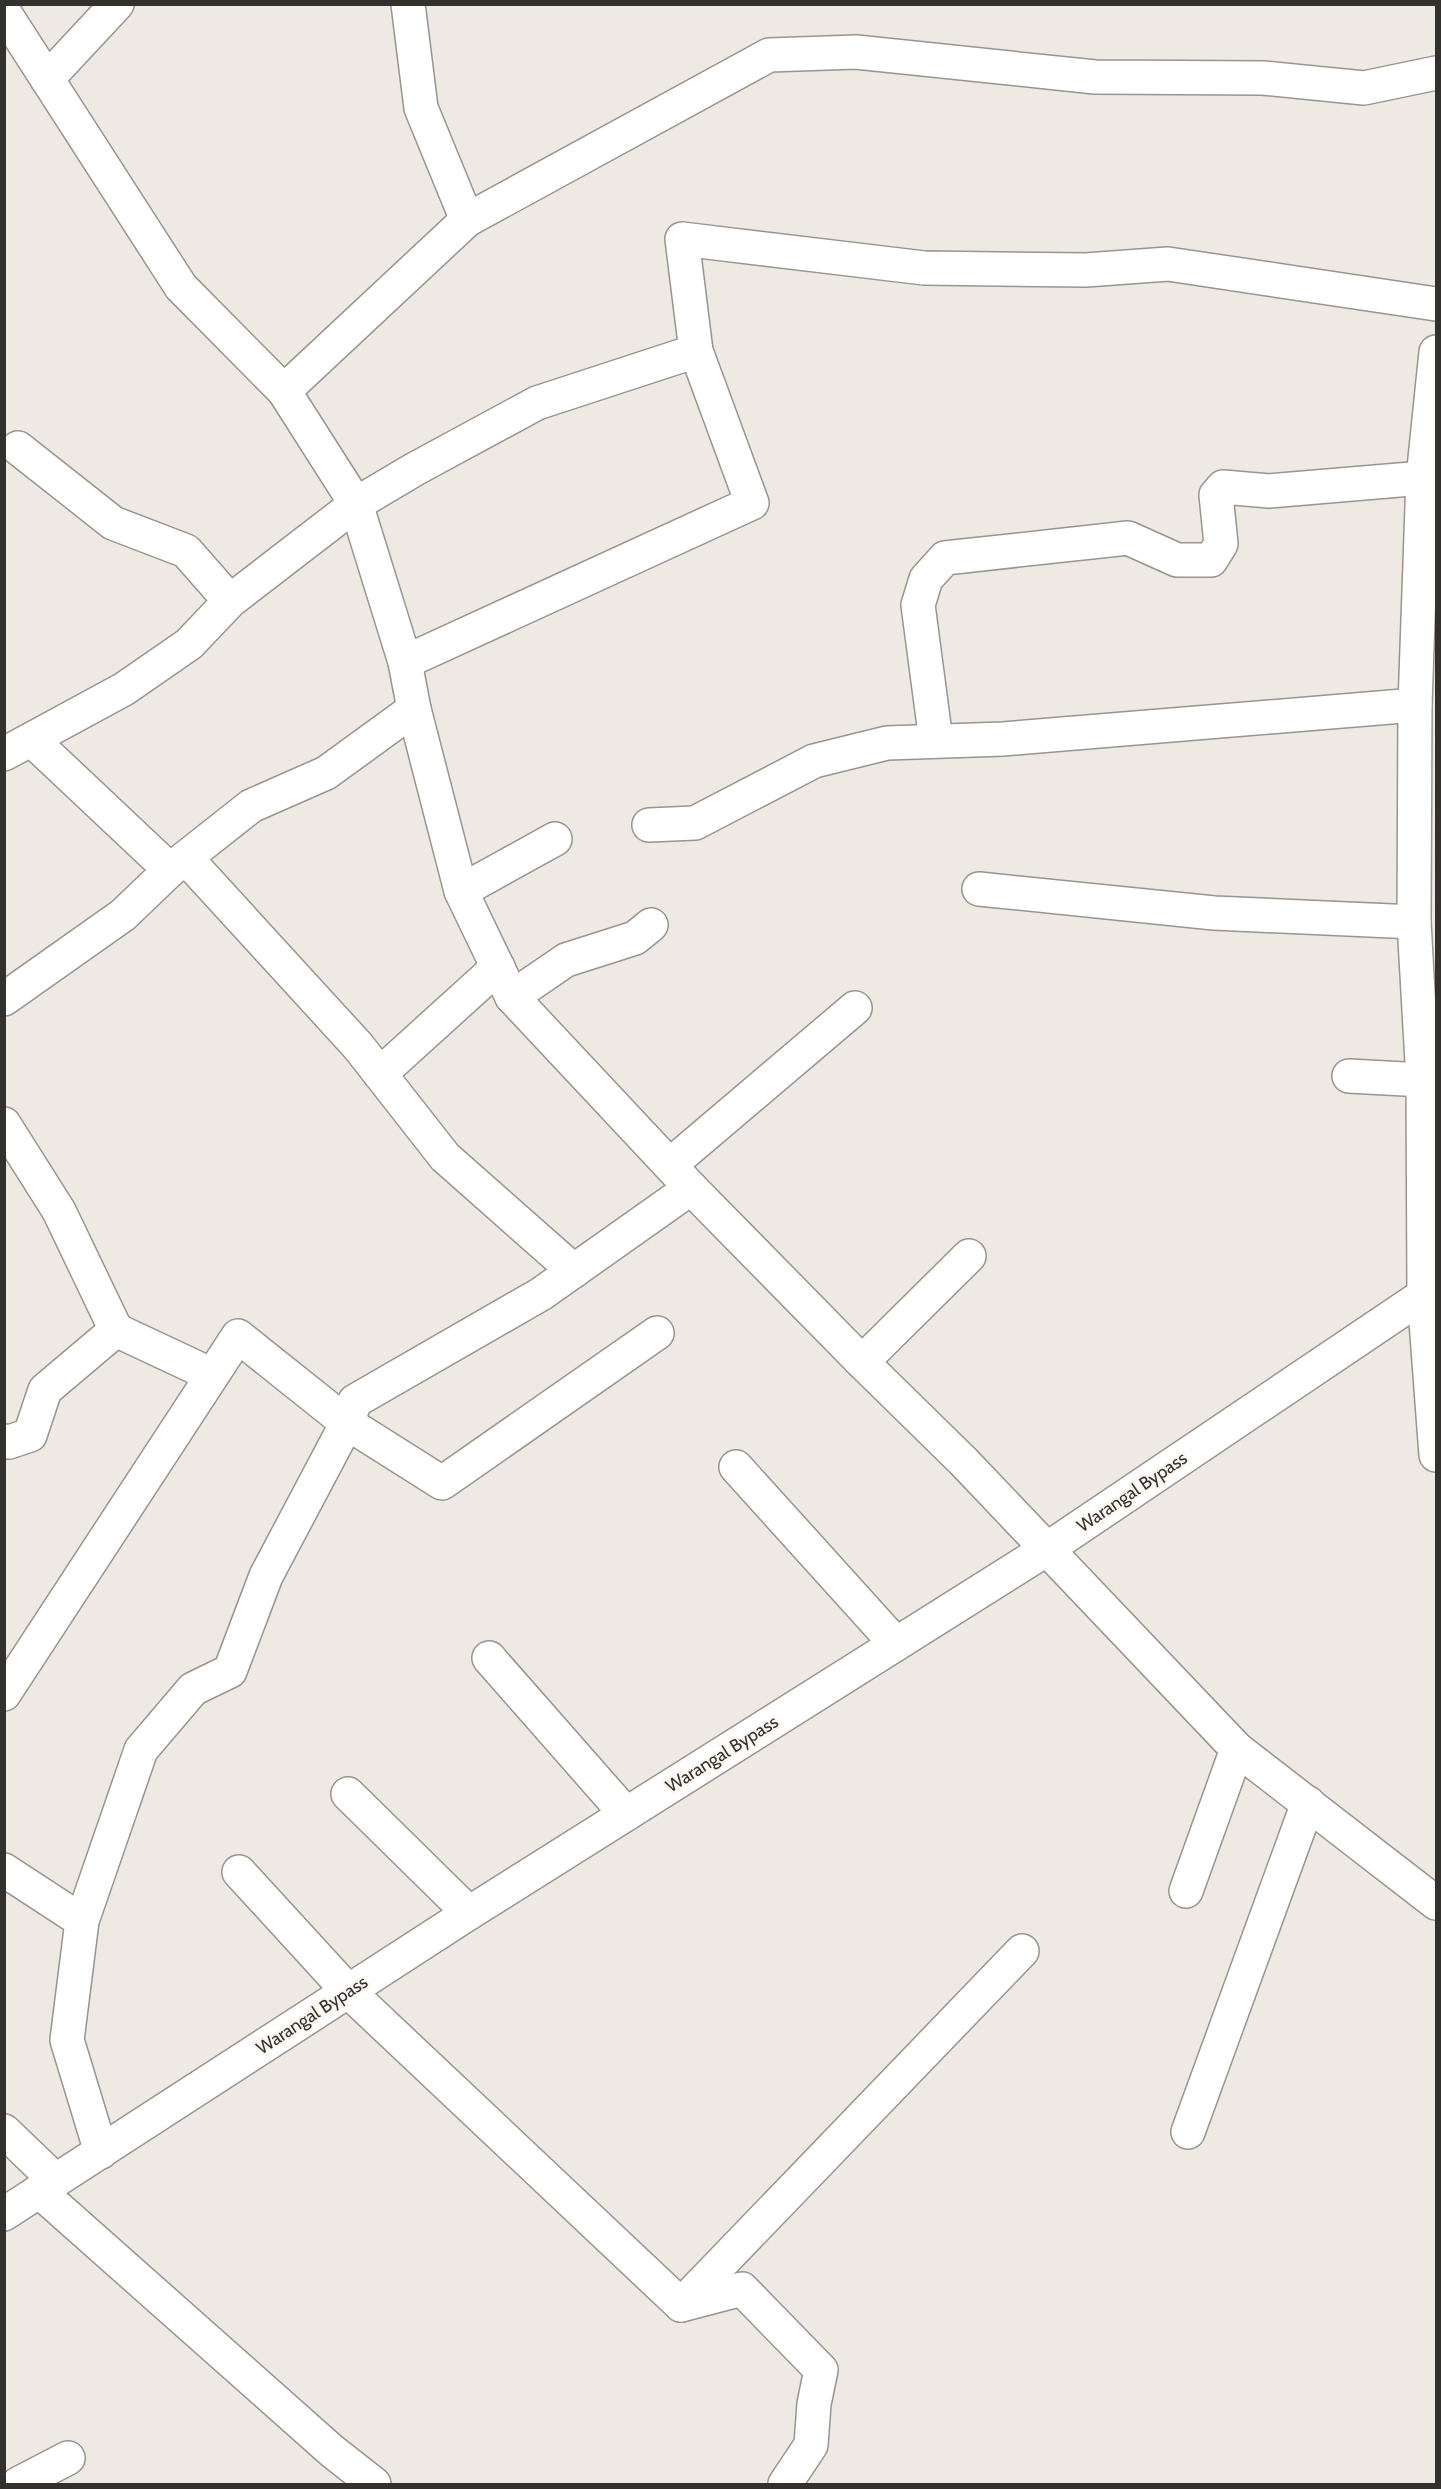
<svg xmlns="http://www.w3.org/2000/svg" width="1441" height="2489" font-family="Cabin,sans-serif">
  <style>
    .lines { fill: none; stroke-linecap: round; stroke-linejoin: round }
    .minor-casing { stroke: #99948e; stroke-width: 36 }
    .major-casing { stroke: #99948e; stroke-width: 36 }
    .minor { stroke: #fff; stroke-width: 33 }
    .major { stroke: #fff; stroke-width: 33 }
    .labels { text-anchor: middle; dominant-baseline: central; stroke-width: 5; stroke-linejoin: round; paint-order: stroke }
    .street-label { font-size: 18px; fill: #33312e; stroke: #fcf6ef }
  </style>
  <rect width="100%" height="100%" fill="#eee9e2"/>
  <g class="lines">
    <defs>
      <g id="minor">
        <path d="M408,4l13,104 46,112"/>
        <path d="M4,12l177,275 103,104 72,113 49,158 9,47 47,182 51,106 179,191 171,174 102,100 273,287 199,154"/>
        <path d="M47,79l70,-75"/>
        <path d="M284,391l183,-171 302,-165 87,-3 239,25 168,1 101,10 72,-15"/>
        <path d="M18,448l95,75 73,28 44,50"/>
        <path d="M405,662l347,-159 -56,-152 -14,-112 242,29 162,2 82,-6 268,40"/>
        <path d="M32,740l138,130"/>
        <path d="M936,741l-18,-136 8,-26 19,-21 183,-20 49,22h34l10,-16 -5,-49 7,-8 46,4 154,-13"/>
        <path d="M4,754l120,-65 65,-45 41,-43 126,-97 59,-35 122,-66 159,-52"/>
        <path d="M649,825l46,-2 119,-62 73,-18 116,-4 412,-34"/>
        <path d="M186,858l172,188 87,111 129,114"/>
        <path d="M979,889l235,24 200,9"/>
        <path d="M461,891l94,-52"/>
        <path d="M512,997l54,-37 69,-22 16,-13"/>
        <path d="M4,999l119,-84 47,-45 81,-64 75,-33 88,-64"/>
        <path d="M380,1074l118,-107"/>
        <path d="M1349,1076l74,4"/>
        <path d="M4,1124l55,87 57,119"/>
        <path d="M670,1165l185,-157"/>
        <path d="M862,1362l107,-106"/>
        <path d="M4,1441l5,1 21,-7 15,-45 71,-60 96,45"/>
        <path d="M736,1467l160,177"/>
        <path d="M489,1658l137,156"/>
        <path d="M4,1694l234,-358 109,87 95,60 215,-150"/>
        <path d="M348,1794l121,119"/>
        <path d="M4,1870l78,51"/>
        <path d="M239,1872l109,119 333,314 61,-16 79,81 -7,34 -3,41 -26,39"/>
        <path d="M1186,1891l51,-142"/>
        <path d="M4,2131l50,48"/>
        <path d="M1188,2132l120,-329"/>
        <path d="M101,2152l-34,-112 15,-119 59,-171 52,-61 37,-18 36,-95 81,-153 8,-22 186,-107 150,-106"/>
        <path d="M39,2191l293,260 42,33"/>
        <path d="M681,2305l341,-354"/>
        <path d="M18,2484l50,-26"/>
      </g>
      <g id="major">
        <path d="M1436,352l-13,126 -8,227 -1,217 9,158 1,215 12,160"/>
        <path d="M4,2214l465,-301 578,-364 377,-254 12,-5"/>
      </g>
    </defs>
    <use href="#minor" class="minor-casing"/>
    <use href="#major" class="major-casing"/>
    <use href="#minor" class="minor"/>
    <use href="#major" class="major"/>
  </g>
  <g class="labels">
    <g class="street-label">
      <text transform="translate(1132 1492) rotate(-34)">Warangal Bypass</text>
      <text transform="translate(722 1754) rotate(-32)">Warangal Bypass</text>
      <text transform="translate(312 2015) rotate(-33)">Warangal Bypass</text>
    </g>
  </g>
  <rect width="1441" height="2489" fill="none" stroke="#33312e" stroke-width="12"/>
</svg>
